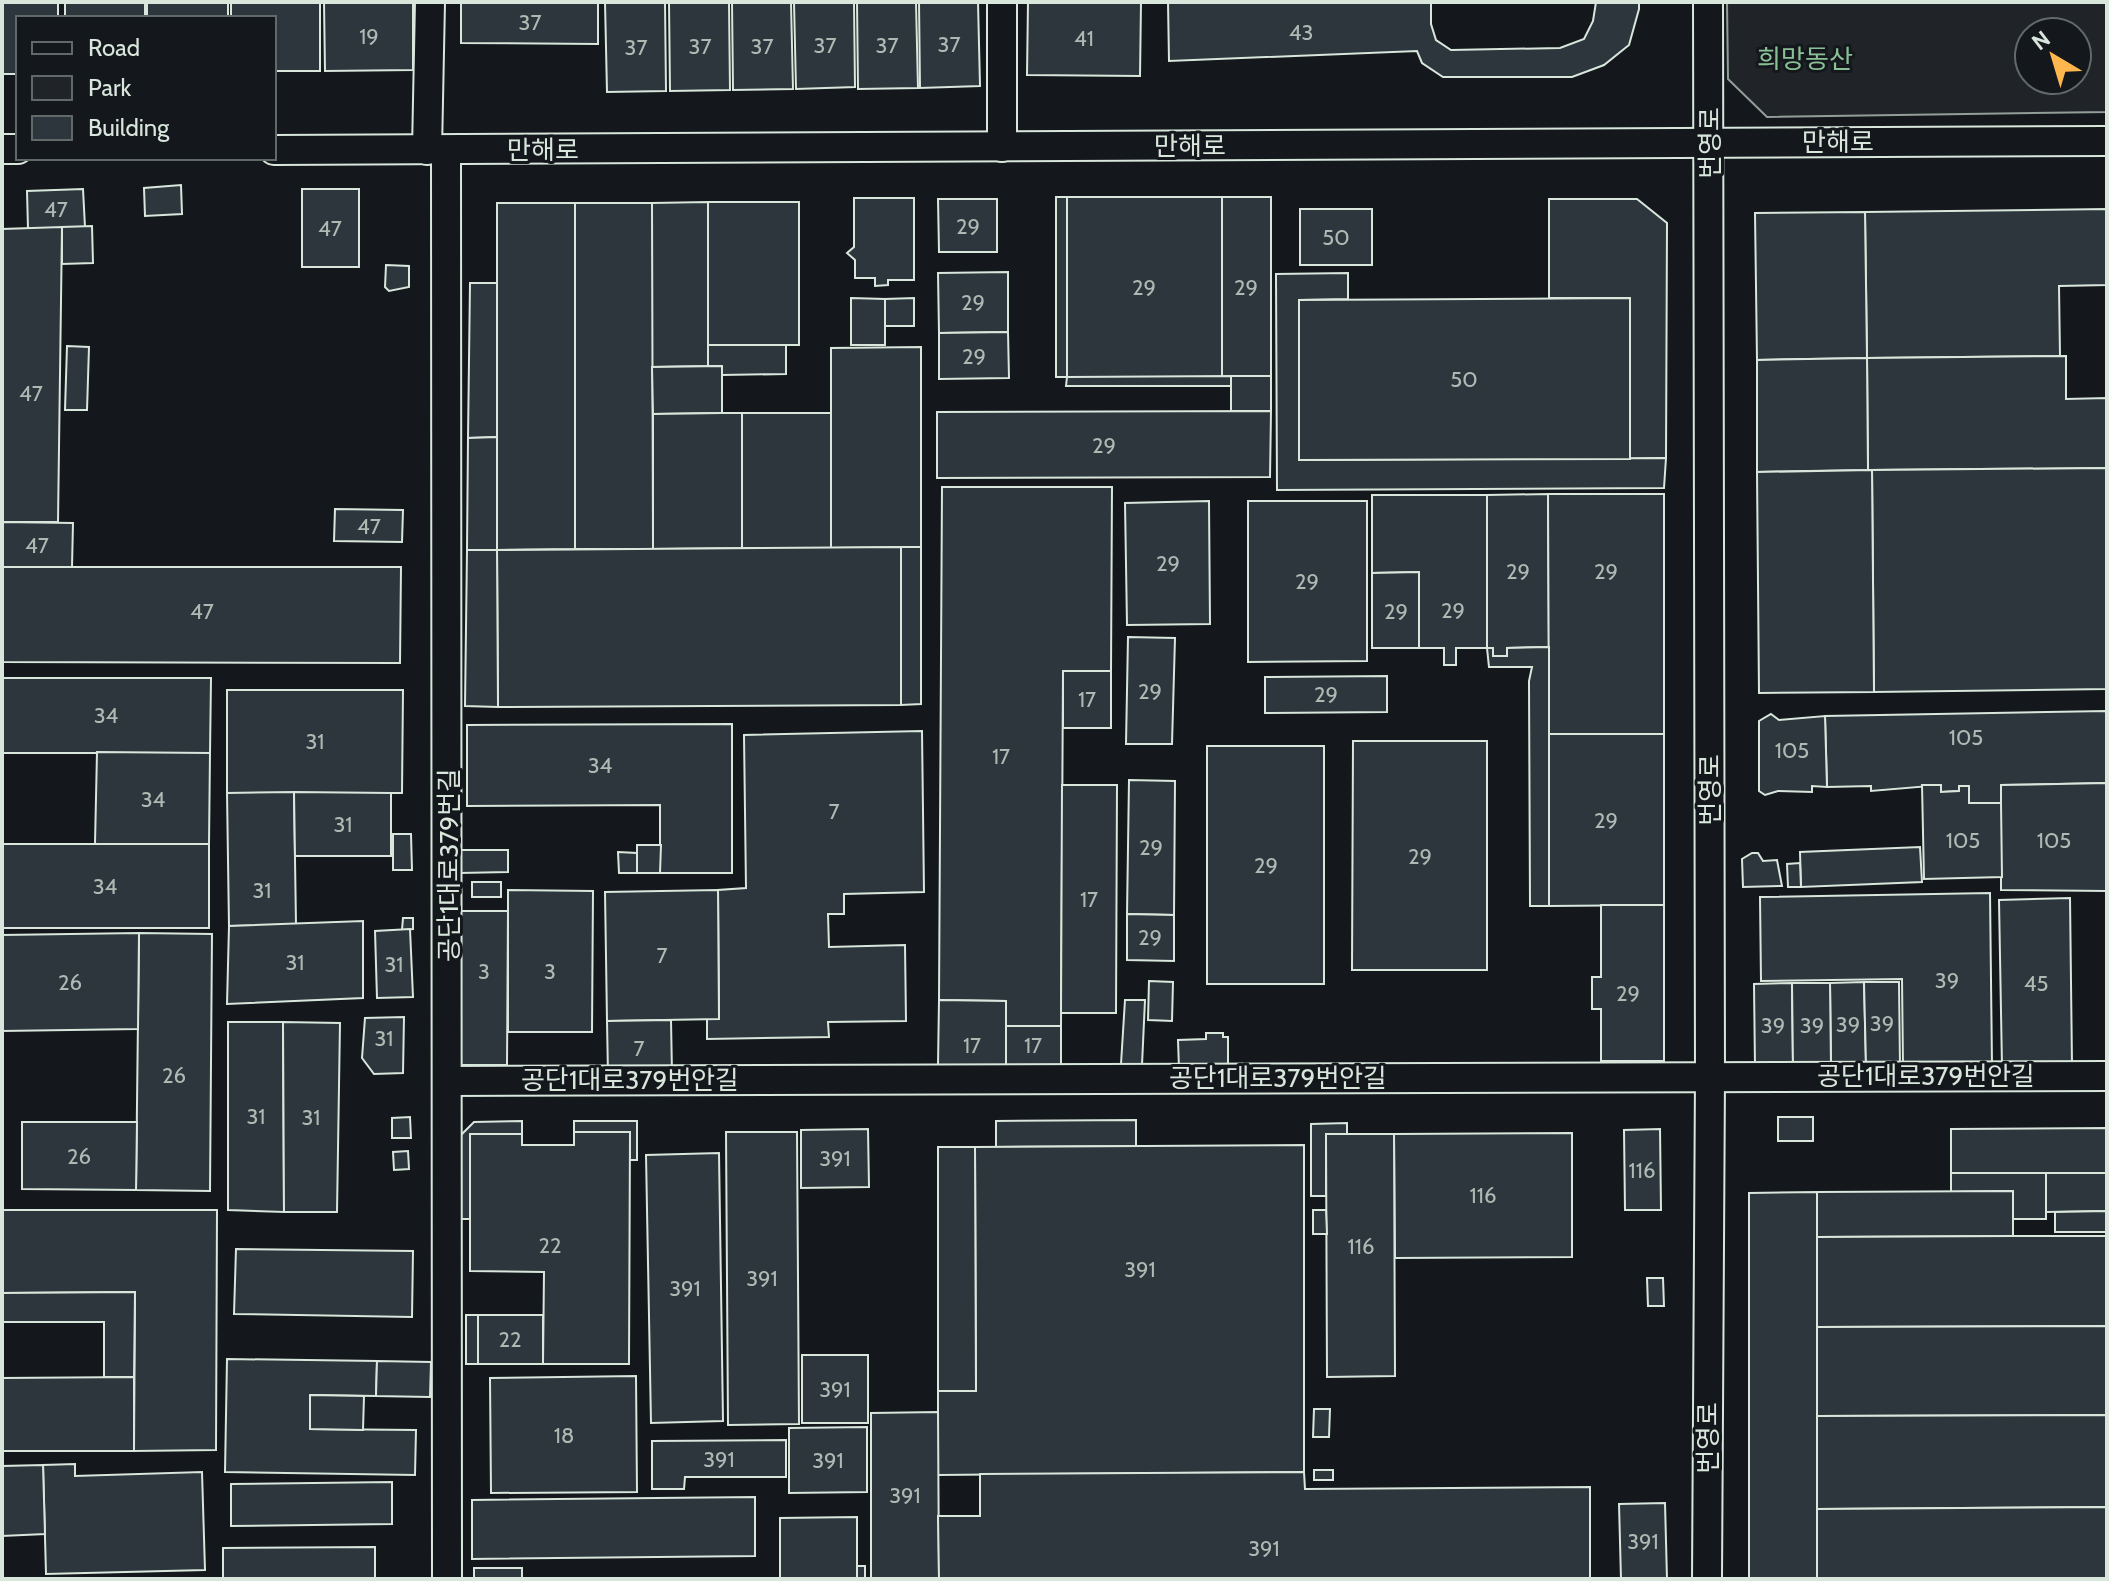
<svg xmlns="http://www.w3.org/2000/svg" width="2109" height="1581" font-family="Cabin,'Noto Sans KR',sans-serif">
  <style>
    .green { fill: #202428; stroke: #939e99; stroke-width: 2; fill-rule: evenodd }
    .building { fill: #2c363c; stroke: #d8e6dc; stroke-width: 2 }
    .lines { fill: none; stroke-linecap: round; stroke-linejoin: round }
    .minor-casing { stroke: #d8e6dc; stroke-width: 32 }
    .minor { stroke: #14181c; stroke-width: 28 }
    .labels { text-anchor: middle; dominant-baseline: central; stroke-width: 6; stroke-linejoin: round; paint-order: stroke }
    .number-label { font-size: 22px; fill: #adbab4 }
    .park-label { font-size: 26px; fill: #8ac095; stroke: #14181c }
    .street-label { font-size: 26px; fill: #d8e6dc; stroke: #14181c }
  </style>
  <rect width="100%" height="100%" fill="#14181c"/>
  <path class="green" d="M1727,2h380v110l-340,5 -39,-38zM2029,32h48v48h-48z"/>
  <g class="building">
    <path d="M2,2h56v16h-40v56h-16z"/>
    <rect x="65" y="2" width="80" height="16"/>
    <rect x="147" y="2" width="81" height="16"/>
    <path d="M231,2h89v69h-46v-53h-43z"/>
    <path d="M324,2h89v68l-88,1z"/>
    <path d="M461,2h137v42l-137,-1z"/>
    <path d="M605,2h60l1,89 -59,1z"/>
    <path d="M669,2h60l1,88 -60,1z"/>
    <path d="M732,2h59l2,87 -60,1z"/>
    <path d="M794,2h60l1,85 -59,2z"/>
    <path d="M857,2h59l2,86 -60,1z"/>
    <path d="M919,2h59l2,84 -60,2z"/>
    <path d="M1028,2h113l-1,74 -113,-1z"/>
    <path d="M1168,2h263v22l5,16 15,10 109,-2 24,-9 9,-18 3,-19h43v7l-10,36 -25,20 -32,12h-129l-21,-14 -5,-12 -248,10z"/>
    <path d="M181,185l1,29 -37,2 -1,-28z"/>
    <path d="M83,189l2,38 -57,2 -1,-38z"/>
    <rect x="302" y="189" width="57" height="78"/>
    <rect x="1056" y="197" width="11" height="180"/>
    <rect x="1067" y="197" width="155" height="180"/>
    <path d="M1222,197h49v179l-49,1z"/>
    <path d="M854,198h60v82h-26v5l-13,1v-8h-20v-18l-8,-7 7,-6z"/>
    <path d="M938,199h59v53h-58z"/>
    <path d="M1549,199h88l30,24 -1,235 -36,1v-161h-81z"/>
    <rect x="708" y="202" width="91" height="143"/>
    <path d="M708,202v164l-56,1v-164z"/>
    <path d="M497,203h78v346l-78,1z"/>
    <path d="M575,203h77l1,346h-78z"/>
    <rect x="1300" y="209" width="72" height="56"/>
    <path d="M2107,209v76l-48,1 1,70 -193,2 -2,-146z"/>
    <path d="M1865,212l2,146 -110,2 -2,-147z"/>
    <path d="M92,226l1,37 -31,1v-37z"/>
    <path d="M62,227l-4,295h-56v-293z"/>
    <path d="M386,265l23,1v21l-20,4 -4,-4z"/>
    <path d="M1008,272v60l-69,1 -1,-60z"/>
    <path d="M1348,273v26l-49,1v160l367,-2 -2,30 -387,2 -1,-216z"/>
    <path d="M470,283h27v154l-29,1z"/>
    <path d="M851,298l34,1v46h-34z"/>
    <path d="M914,298v28h-29v-27z"/>
    <path d="M1630,298v161l-331,1v-160z"/>
    <path d="M1008,332l1,46 -70,1v-46z"/>
    <path d="M708,345h78v29l-64,1v-9h-14z"/>
    <path d="M67,346l22,1 -2,63h-22z"/>
    <path d="M921,347v200l-90,1v-200z"/>
    <path d="M2066,356v43l41,-1v70l-239,2 -1,-112z"/>
    <path d="M1867,358l1,112 -111,2v-112z"/>
    <path d="M722,366v47l-69,1 -1,-47z"/>
    <path d="M1231,376v10h-165l1,-9z"/>
    <rect x="1231" y="376" width="40" height="35"/>
    <path d="M1271,411l-1,66 -333,1v-66z"/>
    <path d="M722,413h20v135l-89,1v-135z"/>
    <rect x="742" y="413" width="89" height="135"/>
    <path d="M497,437v113h-30l1,-112z"/>
    <path d="M2107,468v221l-233,3 -2,-222z"/>
    <path d="M1872,470l2,222 -115,1 -2,-221z"/>
    <path d="M942,487h170l-1,184h-48l-2,355h-55v-25l-67,-1z"/>
    <path d="M1548,494l1,153 -42,1v8h-14v-8h-6v-153z"/>
    <path d="M1548,494h116v240h-115z"/>
    <path d="M1372,495h115v153h-31v17h-12v-17h-25v-76l-47,1z"/>
    <path d="M1209,501l1,123 -83,1 -2,-122z"/>
    <path d="M1248,501h119v160l-119,1z"/>
    <path d="M335,509l68,1 -1,32 -68,-1z"/>
    <path d="M2,522l71,1 -1,44h-70z"/>
    <path d="M901,547h20v157l-20,1z"/>
    <path d="M901,547v158l-403,2 -1,-157z"/>
    <path d="M467,550h30l1,157 -33,-1z"/>
    <path d="M3,567h398l-1,96 -398,-1z"/>
    <path d="M1419,572v76h-47v-75z"/>
    <path d="M1128,637l47,1 -3,106h-46z"/>
    <path d="M1549,647v259h-19l-1,-225 3,-14h-43l-2,-19h6v8h14v-8z"/>
    <rect x="1063" y="671" width="48" height="57"/>
    <path d="M1387,676v36l-122,1v-36z"/>
    <path d="M2,678h209l-1,75h-208z"/>
    <path d="M227,690h176l-1,103h-175z"/>
    <path d="M2106,711l1,72 -106,2v18h-32v-17h-10v5l-18,1v-7l-70,6v-5l-44,1 -2,-71z"/>
    <path d="M1771,714l8,6 46,-4 2,71 -15,-1v6l-34,-1 -13,4 -6,-4v-70z"/>
    <path d="M732,724v149h-72v-68l-193,1v-81z"/>
    <path d="M922,731l2,161 -80,2v20h-16l1,33 76,-2 1,76 -78,1 1,15 -122,2v-20h12l-1,-129 28,-2 -2,-153z"/>
    <path d="M1549,734h115v171l-115,1z"/>
    <path d="M1353,741h134v229h-135z"/>
    <rect x="1207" y="746" width="117" height="238"/>
    <path d="M97,752l113,1 -1,91h-114z"/>
    <path d="M1129,780l46,1 -1,134 -47,-1z"/>
    <path d="M2107,783v108l-106,-1v-105z"/>
    <path d="M1062,785h55l-1,228h-55z"/>
    <path d="M1922,785h19v7l18,-1v-5h10v17h32l1,74 -78,2z"/>
    <path d="M294,792l2,133 -67,1 -2,-133z"/>
    <path d="M294,792l97,1v63h-96z"/>
    <path d="M393,834h18l1,36h-19z"/>
    <rect x="2" y="844" width="207" height="84"/>
    <path d="M637,845h24l-1,28h-23z"/>
    <path d="M1920,847l2,35 -121,5 -1,-35z"/>
    <path d="M459,850h49v22l-48,1z"/>
    <path d="M618,852l19,1v20h-18z"/>
    <path d="M1752,853h6l5,8 14,-1 5,26 -39,1 -1,-28z"/>
    <path d="M1800,863l1,24h-13l-1,-23z"/>
    <rect x="472" y="882" width="29" height="15"/>
    <path d="M508,890l85,1 -1,141h-84z"/>
    <path d="M718,890l1,129 -112,2 -2,-129z"/>
    <path d="M1990,893l2,173 -89,1 -1,-88 -141,2 -1,-84z"/>
    <path d="M2070,898l2,167 -70,2 -3,-167z"/>
    <path d="M1601,905h63v156h-63v-52h-9v-32h9z"/>
    <path d="M461,911h47l-1,154h-47z"/>
    <path d="M1127,914l47,1v46l-47,-1z"/>
    <path d="M403,918h10v11l-11,1z"/>
    <path d="M363,921v77l-136,6 2,-78z"/>
    <path d="M410,929l3,68 -36,1 -2,-67z"/>
    <path d="M139,933l73,1 -2,257 -74,-1z"/>
    <path d="M139,933l-1,96 -136,2v-96z"/>
    <path d="M1149,981l24,1 -1,39 -24,-1z"/>
    <path d="M1864,982l2,83 -35,1 -1,-83z"/>
    <path d="M1864,982h35l1,83h-34z"/>
    <path d="M1792,983l1,84h-38l-1,-83z"/>
    <path d="M1792,983h38l1,83 -38,1z"/>
    <path d="M939,1000l67,1v64h-68z"/>
    <path d="M1125,1000h20l-3,65 -21,-1z"/>
    <path d="M404,1017l-1,56 -29,1 -12,-16 3,-40z"/>
    <path d="M671,1020l1,54 -64,1 -1,-54z"/>
    <path d="M228,1022h55l1,190 -56,-2z"/>
    <path d="M283,1022l57,1 -3,189h-53z"/>
    <rect x="1006" y="1026" width="55" height="39"/>
    <path d="M1206,1033h17v4h5v31l-49,1 -1,-29 28,-1z"/>
    <path d="M410,1117l1,21h-19v-20z"/>
    <rect x="1778" y="1117" width="35" height="24"/>
    <path d="M1136,1120v26l-140,1v-26z"/>
    <path d="M522,1121v13h-52v85h-10v-83l14,-14z"/>
    <path d="M574,1121h63v39h-7v-28h-56z"/>
    <path d="M22,1122h115l-1,68 -114,-1z"/>
    <path d="M1347,1123v12l-21,-1v62h-15v-72z"/>
    <path d="M2107,1128v45h-156v-44z"/>
    <path d="M868,1129l1,58 -68,1v-58z"/>
    <path d="M1660,1129l1,81h-36l-1,-80z"/>
    <path d="M574,1132h56l-1,232h-86l1,-92 -74,-1v-137h52v11h52z"/>
    <path d="M726,1132h71l2,292 -71,1z"/>
    <path d="M1572,1133v124l-177,1 -1,-124z"/>
    <path d="M1326,1134h68l1,242 -68,1z"/>
    <path d="M1304,1145v327l-366,3v-84h38l-1,-244z"/>
    <path d="M938,1147h37l1,244h-38z"/>
    <path d="M408,1151l1,18 -15,1 -1,-18z"/>
    <path d="M719,1153l4,268 -72,2 -5,-268z"/>
    <path d="M1951,1173h95v46h-33v-28l-62,1z"/>
    <path d="M2046,1173h61v38l-61,1z"/>
    <path d="M2013,1191v45l-196,1v-45z"/>
    <path d="M1817,1192v387h-68v-386z"/>
    <path d="M2,1210h215l-1,240 -82,1 1,-159 -133,1z"/>
    <path d="M1313,1210h13l1,24h-14z"/>
    <path d="M2107,1211v21h-52v-20z"/>
    <path d="M2013,1236h94v90l-290,1v-90z"/>
    <path d="M236,1249l177,2 -1,66 -178,-3z"/>
    <path d="M1647,1278h16l1,28h-16z"/>
    <path d="M135,1292l-1,85h-30v-55h-102v-29z"/>
    <rect x="466" y="1315" width="12" height="49"/>
    <rect x="478" y="1315" width="65" height="49"/>
    <path d="M2107,1326v89l-290,1v-89z"/>
    <rect x="802" y="1355" width="66" height="68"/>
    <path d="M227,1359l150,2 -1,35 -66,-1v34l106,1 -1,45 -190,-3z"/>
    <path d="M377,1361l54,1 -1,35 -54,-1z"/>
    <path d="M636,1376l1,116 -146,1 -1,-115z"/>
    <path d="M134,1377v74h-132v-73z"/>
    <path d="M310,1395l54,1 -1,34 -53,-1z"/>
    <path d="M1314,1409h16l-1,28h-16z"/>
    <path d="M938,1412l1,167h-68v-166z"/>
    <path d="M2107,1415v92l-290,2v-93z"/>
    <path d="M867,1427v65l-78,1v-65z"/>
    <path d="M786,1440v37h-101l-1,12h-32v-48z"/>
    <path d="M75,1464v12l127,-4 3,98 -159,4 -3,-109z"/>
    <path d="M43,1465l2,69 -43,2v-70z"/>
    <rect x="1314" y="1470" width="19" height="10"/>
    <path d="M1304,1472l1,17 285,-2v92h-651l-1,-63h42v-42z"/>
    <path d="M392,1482v42l-161,2v-42z"/>
    <path d="M755,1497v59l-283,3v-59z"/>
    <path d="M1665,1503l2,76h-46l-2,-75z"/>
    <path d="M2107,1507v72h-290v-70z"/>
    <path d="M857,1517v62h-77v-61z"/>
    <path d="M375,1547v32h-152v-31z"/>
    <rect x="857" y="1566" width="8" height="13"/>
    <rect x="474" y="1568" width="48" height="11"/>
  </g>
  <g class="lines">
    <defs>
      <g id="minor">
        <path d="M1002,147v-145"/>
        <path d="M2,149h16"/>
        <path d="M274,150l1833,-9"/>
        <path d="M427,150l3,-148"/>
        <path d="M446,150l1,1429"/>
        <path d="M449,1081l1658,-5"/>
        <path d="M1707,1579l3,-502 -2,-1075"/>
      </g>
    </defs>
    <use href="#minor" class="minor-casing"/>
    <use href="#minor" class="minor"/>
  </g>
  <g class="labels">
    <g class="number-label">
      <text x="530" y="22">37</text>
      <text x="1301" y="32">43</text>
      <text x="369" y="36">19</text>
      <text x="1084" y="38">41</text>
      <text x="949" y="44">37</text>
      <text x="825" y="45">37</text>
      <text x="887" y="45">37</text>
      <text x="700" y="46">37</text>
      <text x="762" y="46">37</text>
      <text x="636" y="47">37</text>
      <text x="56" y="209">47</text>
      <text x="968" y="226">29</text>
      <text x="330" y="228">47</text>
      <text x="1336" y="237">50</text>
      <text x="1144" y="287">29</text>
      <text x="1246" y="287">29</text>
      <text x="973" y="302">29</text>
      <text x="974" y="356">29</text>
      <text x="1464" y="379">50</text>
      <text x="31" y="393">47</text>
      <text x="1104" y="445">29</text>
      <text x="369" y="526">47</text>
      <text x="37" y="545">47</text>
      <text x="1168" y="563">29</text>
      <text x="1518" y="571">29</text>
      <text x="1606" y="571">29</text>
      <text x="1307" y="581">29</text>
      <text x="1453" y="610">29</text>
      <text x="202" y="611">47</text>
      <text x="1396" y="611">29</text>
      <text x="1150" y="691">29</text>
      <text x="1326" y="694">29</text>
      <text x="1087" y="699">17</text>
      <text x="106" y="715">34</text>
      <text x="1966" y="737">105</text>
      <text x="315" y="741">31</text>
      <text x="1792" y="750">105</text>
      <text x="1001" y="756">17</text>
      <text x="600" y="765">34</text>
      <text x="153" y="799">34</text>
      <text x="834" y="811">7</text>
      <text x="1606" y="820">29</text>
      <text x="343" y="824">31</text>
      <text x="1963" y="840">105</text>
      <text x="2054" y="840">105</text>
      <text x="1151" y="847">29</text>
      <text x="1420" y="856">29</text>
      <text x="1266" y="865">29</text>
      <text x="105" y="886">34</text>
      <text x="262" y="890">31</text>
      <text x="1089" y="899">17</text>
      <text x="1150" y="937">29</text>
      <text x="662" y="955">7</text>
      <text x="295" y="962">31</text>
      <text x="394" y="964">31</text>
      <text x="484" y="971">3</text>
      <text x="550" y="971">3</text>
      <text x="1947" y="980">39</text>
      <text x="70" y="982">26</text>
      <text x="2036" y="983">45</text>
      <text x="1628" y="993">29</text>
      <text x="1882" y="1023">39</text>
      <text x="1848" y="1024">39</text>
      <text x="1773" y="1025">39</text>
      <text x="1812" y="1025">39</text>
      <text x="384" y="1038">31</text>
      <text x="972" y="1045">17</text>
      <text x="1033" y="1045">17</text>
      <text x="639" y="1048">7</text>
      <text x="174" y="1075">26</text>
      <text x="256" y="1116">31</text>
      <text x="311" y="1117">31</text>
      <text x="79" y="1156">26</text>
      <text x="835" y="1158">391</text>
      <text x="1642" y="1170">116</text>
      <text x="1483" y="1195">116</text>
      <text x="550" y="1245">22</text>
      <text x="1361" y="1246">116</text>
      <text x="1140" y="1269">391</text>
      <text x="762" y="1278">391</text>
      <text x="685" y="1288">391</text>
      <text x="510" y="1339">22</text>
      <text x="835" y="1389">391</text>
      <text x="564" y="1435">18</text>
      <text x="719" y="1459">391</text>
      <text x="828" y="1460">391</text>
      <text x="905" y="1495">391</text>
      <text x="1643" y="1541">391</text>
      <text x="1264" y="1548">391</text>
    </g>
    <g class="park-label">
      <text x="1805" y="59">희망동산</text>
    </g>
    <g class="street-label">
      <text x="1838" y="142">만해로</text>
      <text transform="translate(1710 143) rotate(-90)">번영로</text>
      <text x="1190" y="146">만해로</text>
      <text x="543" y="150">만해로</text>
      <text transform="translate(1710 790) rotate(-90)">번영로</text>
      <text transform="translate(449 865) rotate(-90)">공단1대로379번길</text>
      <text x="1926" y="1076">공단1대로379번안길</text>
      <text x="1278" y="1078">공단1대로379번안길</text>
      <text x="630" y="1080">공단1대로379번안길</text>
      <text transform="translate(1708 1438) rotate(-90)">번영로</text>
    </g>
  </g>
  <rect width="2109" height="1581" fill="none" stroke="#d8e6dc" stroke-width="8"/>
  <rect x="16" y="16" width="260" height="144" fill="#14181c" stroke="#626a69" stroke-width="2"/>
  <rect x="32" y="42" width="40" height="12" fill="#14181c" stroke="#626a69" stroke-width="2"/>
  <text x="88" y="56" font-size="24" fill="#d8e6dc">Road</text>
  <rect x="32" y="76" width="40" height="24" fill="#202428" stroke="#626a69" stroke-width="2"/>
  <text x="88" y="96" font-size="24" fill="#d8e6dc">Park</text>
  <rect x="32" y="116" width="40" height="24" fill="#2c363c" stroke="#626a69" stroke-width="2"/>
  <text x="88" y="136" font-size="24" fill="#d8e6dc">Building</text>
  <g transform="translate(2053 56) rotate(322)"><circle r="38" fill="#14181c" stroke="#626a69" stroke-width="2"/>
  <path d="M0-6L14 30L0 20L-14 30Z" fill="#ffb74d"/>
  <text y="-12" font-size="22" font-weight="bold" text-anchor="middle" fill="#d8e6dc">N</text>
  </g>
</svg>
